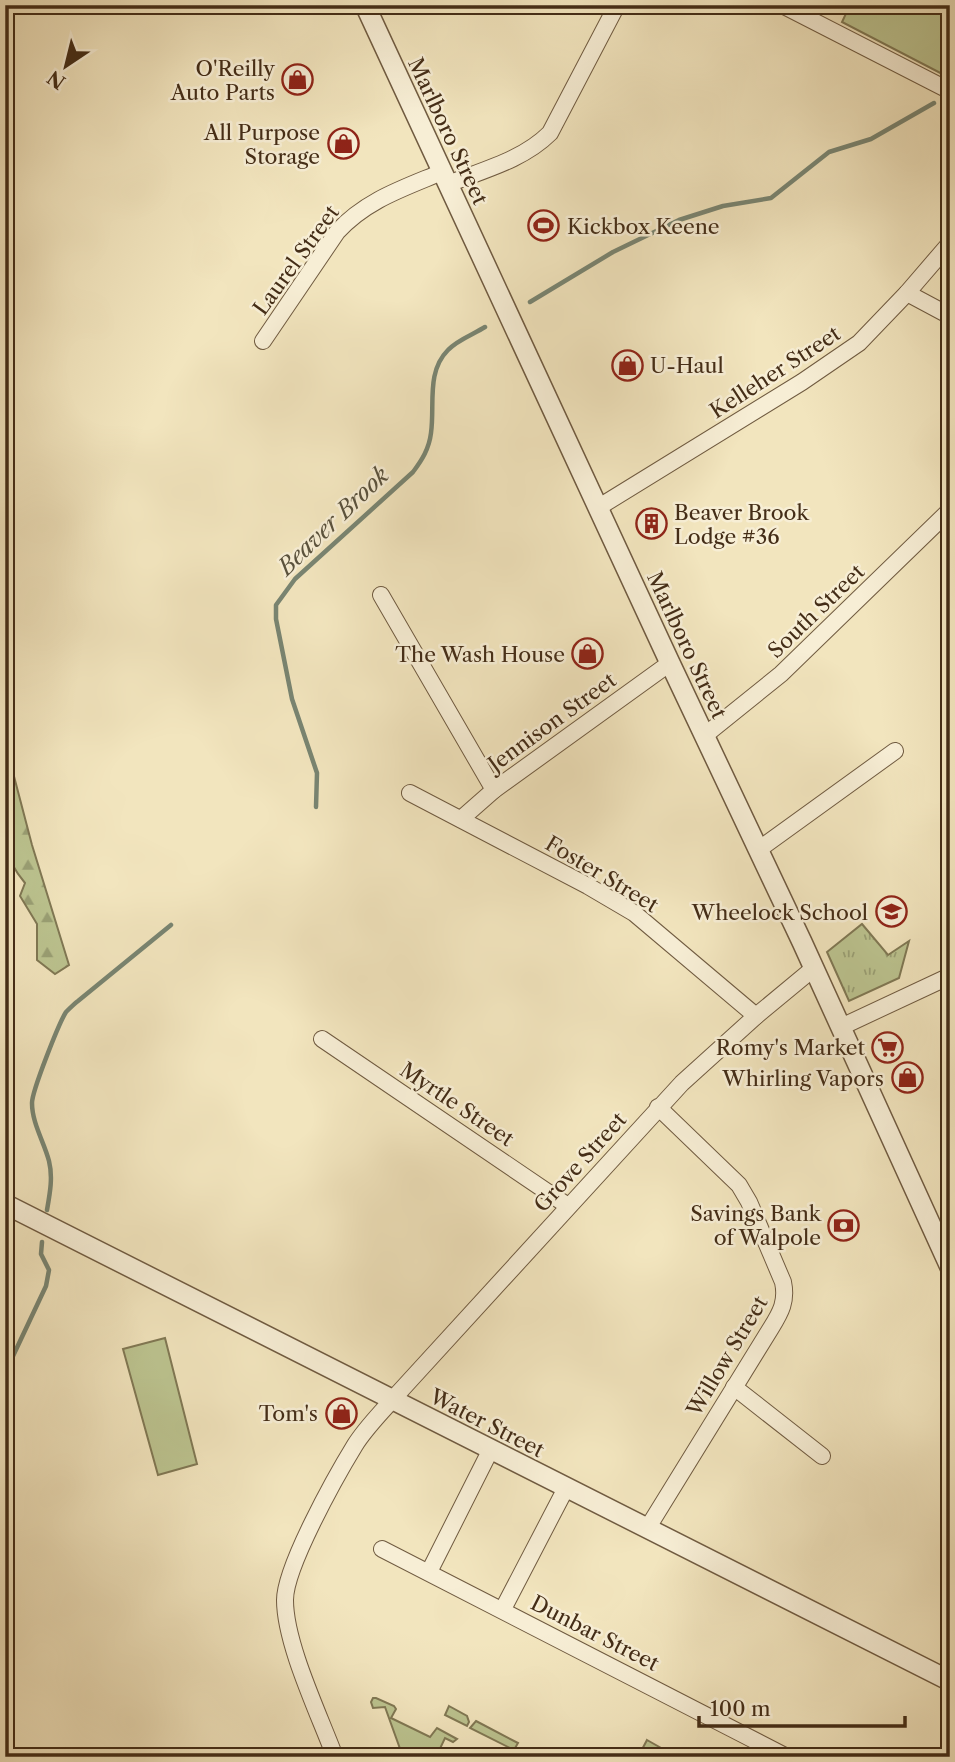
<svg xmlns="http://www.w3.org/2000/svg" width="955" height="1762" font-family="'Libre Caslon Text',serif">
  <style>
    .green { fill: #bcc490; stroke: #807854; stroke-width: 2 }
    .forest { fill: url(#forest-firs); stroke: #807854; stroke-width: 2 }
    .park { fill: url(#park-tufts); stroke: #807854; stroke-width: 2 }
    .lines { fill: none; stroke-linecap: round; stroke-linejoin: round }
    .stream { stroke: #798572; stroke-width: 4.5 }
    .minor-casing { stroke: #705b41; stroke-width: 18 }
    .tertiary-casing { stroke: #705b41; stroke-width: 22 }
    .minor { stroke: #f7eed5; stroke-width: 16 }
    .tertiary { stroke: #f7eed5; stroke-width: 19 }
    .labels { text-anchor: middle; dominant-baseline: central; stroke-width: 5; stroke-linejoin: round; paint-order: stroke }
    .poi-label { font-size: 21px; fill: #442d17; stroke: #f7eed5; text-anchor: end }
    .street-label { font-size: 21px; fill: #442d17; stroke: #f7eed5 }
    .water-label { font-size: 23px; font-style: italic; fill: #5a523d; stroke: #f7eed5 }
  </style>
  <defs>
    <pattern id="forest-firs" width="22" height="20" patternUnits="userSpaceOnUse" patternTransform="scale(1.75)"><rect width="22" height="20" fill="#bcc490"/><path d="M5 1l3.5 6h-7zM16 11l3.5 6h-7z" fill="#9aa075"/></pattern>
    <pattern id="park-tufts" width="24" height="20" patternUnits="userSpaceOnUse" patternTransform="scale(1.75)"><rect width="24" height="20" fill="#bcc490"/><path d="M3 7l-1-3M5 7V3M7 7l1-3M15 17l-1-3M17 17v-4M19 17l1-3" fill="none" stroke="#9aa075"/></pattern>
  </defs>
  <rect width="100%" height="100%" fill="#f2e5be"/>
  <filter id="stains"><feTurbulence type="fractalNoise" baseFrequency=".00286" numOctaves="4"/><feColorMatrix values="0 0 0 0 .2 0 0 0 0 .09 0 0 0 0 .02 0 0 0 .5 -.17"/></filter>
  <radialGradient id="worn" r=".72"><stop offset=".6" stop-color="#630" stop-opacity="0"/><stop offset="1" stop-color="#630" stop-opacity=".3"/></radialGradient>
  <g class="green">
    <path d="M850,5h100v73l-108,-56z"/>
    <path d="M165,1338l32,126 -39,11 -35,-126z"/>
    <path d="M373,1698h3l18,8 2,3 -5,9 39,19 7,-9 20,11 -4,3 -8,-4 -9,19h-33l-18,-50 -12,1 -2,-6z"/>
    <path d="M449,1706l18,10 2,6 -2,4 -22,-11z"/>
    <path d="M476,1721l42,22 -4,7 -44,-22z"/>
  </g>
  <path class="forest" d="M5,742l27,103 37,120 -14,9 -18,-14v-36l-17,-28 5,-13c-9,-11 -17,-23 -20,-37 -1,-10 5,-14 0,-23z"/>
  <g class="park">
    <path d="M862,924l26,31 21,-14 -10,37 -50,23 -22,-49z"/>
    <path d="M647,1740l30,17h-39z"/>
  </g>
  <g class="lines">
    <g class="stream">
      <path d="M530,302l83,-50 66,-32 44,-14 48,-8 58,-46 42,-13 63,-36"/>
      <path d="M316,807l1,-34 -25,-74 -16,-80v-14l19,-26 118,-107c9,-12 16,-23 18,-39 4,-28 -5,-61 17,-83 9,-10 26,-16 37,-23"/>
      <path d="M47,1210c3,-17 6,-33 2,-49 -5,-19 -17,-38 -17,-58 0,-12 27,-80 34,-91 4,-4 8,-8 12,-11l93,-76"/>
      <path d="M5,1373l41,-87 3,-16 -8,-16 1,-12"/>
    </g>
    <defs>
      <g id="minor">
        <path d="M782,5l168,86"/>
        <path d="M448,184c35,-14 75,-24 102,-51l67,-128"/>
        <path d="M907,293l43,23"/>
        <path d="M263,341l74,-109c29,-32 67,-44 105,-60"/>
        <path d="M599,507l203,-125 57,-39 48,-50 43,-50"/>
        <path d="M381,595l113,195"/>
        <path d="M704,736l77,-62 169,-164"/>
        <path d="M410,793l178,93 46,27 122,103"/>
        <path d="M461,819l33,-29 176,-127"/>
        <path d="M758,850l137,-99"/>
        <path d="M841,1027l109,-51"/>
        <path d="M322,1039l246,167"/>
        <path d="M734,1387l88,69"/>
        <path d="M647,1529l124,-201c10,-16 16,-27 12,-46l-34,-80 -10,-17 -81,-78"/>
        <path d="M382,1549l405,208"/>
        <path d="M429,1572l61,-121"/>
        <path d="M503,1609l63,-121"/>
        <path d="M335,1757c-16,-43 -50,-113 -50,-157 0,-33 51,-124 70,-155 10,-16 24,-30 37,-45l290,-317 74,-67 58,-48"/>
      </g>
      <g id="tertiary">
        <path d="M365,5l305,658 132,279 148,325"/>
        <path d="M5,1204l945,477"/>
      </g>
    </defs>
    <use href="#minor" class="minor-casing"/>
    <use href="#tertiary" class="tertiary-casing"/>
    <use href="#minor" class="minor"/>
    <use href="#tertiary" class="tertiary"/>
  </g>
  <defs>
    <symbol id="shop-ring" viewBox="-11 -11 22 22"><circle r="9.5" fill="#f7eed5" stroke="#8f2418" stroke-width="1.5"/><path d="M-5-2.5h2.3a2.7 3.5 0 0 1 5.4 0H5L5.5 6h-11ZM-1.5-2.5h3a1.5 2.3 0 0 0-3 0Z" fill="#8f2418"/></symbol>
    <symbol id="stadium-ring" viewBox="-11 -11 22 22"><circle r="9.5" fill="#f7eed5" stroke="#8f2418" stroke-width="1.5"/><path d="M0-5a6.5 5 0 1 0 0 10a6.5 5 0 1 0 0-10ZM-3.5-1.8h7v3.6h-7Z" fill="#8f2418"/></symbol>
    <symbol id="building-ring" viewBox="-11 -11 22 22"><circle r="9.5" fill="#f7eed5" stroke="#8f2418" stroke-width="1.5"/><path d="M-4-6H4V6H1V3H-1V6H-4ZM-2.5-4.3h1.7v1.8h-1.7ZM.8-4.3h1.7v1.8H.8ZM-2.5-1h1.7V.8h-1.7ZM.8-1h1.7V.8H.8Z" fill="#8f2418"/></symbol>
    <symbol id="school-ring" viewBox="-11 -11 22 22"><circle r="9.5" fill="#f7eed5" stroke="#8f2418" stroke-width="1.5"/><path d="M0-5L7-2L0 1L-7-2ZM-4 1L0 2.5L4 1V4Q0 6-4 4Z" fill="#8f2418"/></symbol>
    <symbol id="supermarket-ring" viewBox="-11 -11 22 22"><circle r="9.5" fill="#f7eed5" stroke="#8f2418" stroke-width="1.5"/><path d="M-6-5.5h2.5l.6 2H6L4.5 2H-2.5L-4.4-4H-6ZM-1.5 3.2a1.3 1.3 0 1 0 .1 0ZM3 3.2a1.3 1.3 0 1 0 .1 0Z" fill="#8f2418"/></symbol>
    <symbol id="bank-ring" viewBox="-11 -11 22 22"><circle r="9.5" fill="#f7eed5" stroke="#8f2418" stroke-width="1.5"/><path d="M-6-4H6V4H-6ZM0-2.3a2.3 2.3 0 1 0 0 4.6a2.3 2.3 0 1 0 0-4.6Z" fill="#8f2418"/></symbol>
  </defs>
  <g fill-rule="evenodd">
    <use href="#shop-ring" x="280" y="62" width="35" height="35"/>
    <use href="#shop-ring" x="326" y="126" width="35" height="35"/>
    <use href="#stadium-ring" x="526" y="208" width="35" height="35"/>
    <use href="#shop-ring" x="610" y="348" width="35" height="35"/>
    <use href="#building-ring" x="634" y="506" width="35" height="35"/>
    <use href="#shop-ring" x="570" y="636" width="35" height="35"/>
    <use href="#school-ring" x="874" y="894" width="35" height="35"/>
    <use href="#supermarket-ring" x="870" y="1030" width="35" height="35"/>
    <use href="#shop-ring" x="890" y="1060" width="35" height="35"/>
    <use href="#bank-ring" x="826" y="1208" width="35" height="35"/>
    <use href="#shop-ring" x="324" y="1396" width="35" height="35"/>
  </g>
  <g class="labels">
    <g class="poi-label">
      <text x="275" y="68">O'Reilly<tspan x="275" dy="24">Auto Parts</tspan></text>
      <text x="320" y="132">All Purpose<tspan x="320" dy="24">Storage</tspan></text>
      <text x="567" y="226" text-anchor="start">Kickbox Keene</text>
      <text x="650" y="365" text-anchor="start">U-Haul</text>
      <text x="674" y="512" text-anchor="start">Beaver Brook<tspan x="674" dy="24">Lodge #36</tspan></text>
      <text x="565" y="654">The Wash House</text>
      <text x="868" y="912">Wheelock School</text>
      <text x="865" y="1047">Romy's Market</text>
      <text x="884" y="1078">Whirling Vapors</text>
      <text x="821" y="1213">Savings Bank<tspan x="821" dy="24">of Walpole</tspan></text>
      <text x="318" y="1413">Tom's</text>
    </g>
    <g class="street-label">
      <text transform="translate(448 131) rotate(65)">Marlboro Street</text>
      <text transform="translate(296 260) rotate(-54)">Laurel Street</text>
      <text transform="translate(775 372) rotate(-33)">Kelleher Street</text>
      <text transform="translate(816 611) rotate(-44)">South Street</text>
      <text transform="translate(687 645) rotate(65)">Marlboro Street</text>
      <text transform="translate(552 722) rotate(-36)">Jennison Street</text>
      <text transform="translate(602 874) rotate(31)">Foster Street</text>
      <text transform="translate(457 1104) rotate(34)">Myrtle Street</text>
      <text transform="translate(580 1162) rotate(-48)">Grove Street</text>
      <text transform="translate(727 1356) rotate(-59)">Willow Street</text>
      <text transform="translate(487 1423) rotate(27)">Water Street</text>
      <text transform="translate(595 1633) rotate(27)">Dunbar Street</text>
    </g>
    <g class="water-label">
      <text transform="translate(333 521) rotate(-44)">Beaver Brook</text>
    </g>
  </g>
  <rect width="955" height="1762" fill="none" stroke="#f2e5be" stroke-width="28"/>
  <rect x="7" y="7" width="941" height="1748" fill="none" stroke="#442d17" stroke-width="3.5"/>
  <rect x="14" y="14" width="927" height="1734" fill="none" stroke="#442d17" stroke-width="2"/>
  <g transform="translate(66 66) rotate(215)" stroke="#f7eed5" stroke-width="5" paint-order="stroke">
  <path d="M0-5L12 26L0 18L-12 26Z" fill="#442d17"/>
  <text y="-10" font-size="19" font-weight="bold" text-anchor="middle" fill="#442d17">N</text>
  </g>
  <path d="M699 1716v10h206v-10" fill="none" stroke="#442d17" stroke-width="3.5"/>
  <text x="710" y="1716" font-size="21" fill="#442d17" stroke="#f7eed5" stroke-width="5" paint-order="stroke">100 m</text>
  <rect width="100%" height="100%" filter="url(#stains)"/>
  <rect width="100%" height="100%" fill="url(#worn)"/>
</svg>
